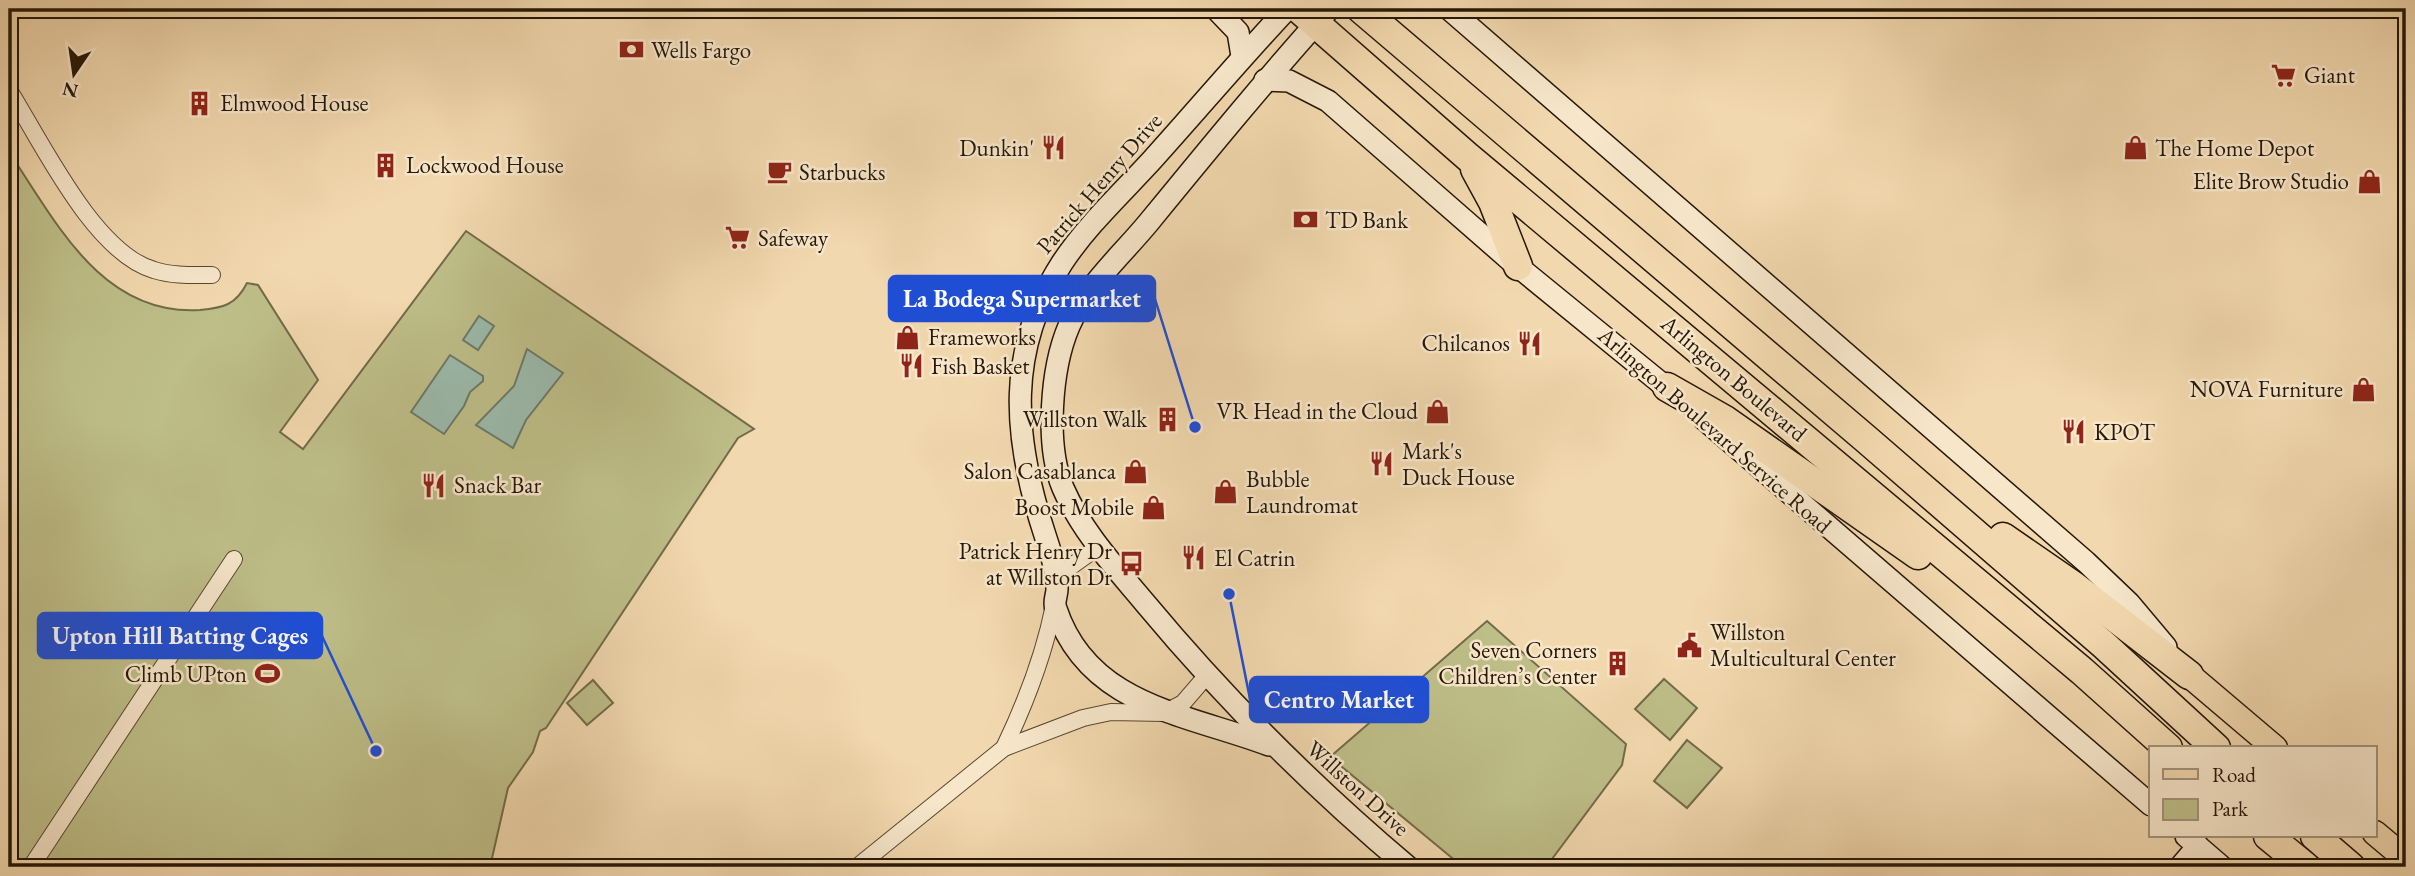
<svg xmlns="http://www.w3.org/2000/svg" width="2415" height="876" font-family="'EB Garamond',serif">
  <style>
    .green { fill: #bebe88; stroke: #726a48; stroke-width: 2 }
    .water { fill: #9bbaab; stroke: #6c7969; stroke-width: 2 }
    .lines { fill: none; stroke-linecap: round; stroke-linejoin: round }
    .street-casing { stroke: #594731; stroke-width: 18 }
    .secondary-casing { stroke: #261707; stroke-width: 24 }
    .primary-casing { stroke: #261707; stroke-width: 27 }
    .highway-casing { stroke: #261707; stroke-width: 31 }
    .street { stroke: #f7e6ca; stroke-width: 16 }
    .secondary { stroke: #f7e6ca; stroke-width: 21 }
    .primary { stroke: #f2d8ae; stroke-width: 24 }
    .highway { stroke: #f2d8ae; stroke-width: 28 }
    .labels { text-anchor: middle; dominant-baseline: central; stroke-width: 5; stroke-linejoin: round; paint-order: stroke }
    .poi-label { font-size: 23px; fill: #261707; stroke: #f7e6ca; text-anchor: start }
    .street-label { font-size: 23px; fill: #261707; stroke: #f7e6ca }
    .leader { fill: none; stroke: #1d4ed8; stroke-width: 2.5 }
    .callout-dot { fill: #1d4ed8; stroke: #f7e6ca; stroke-width: 2.5 }
    .callout { fill: #1d4ed8; stroke: #1d4ed8; stroke-width: 2.5 }
    .callout-label { font-size: 24px; text-anchor: middle; font-weight: bold; fill: #fff }
  </style>
  <rect width="100%" height="100%" fill="#f2d8ae"/>
  <filter id="stains"><feTurbulence type="fractalNoise" baseFrequency=".00286" numOctaves="4"/><feColorMatrix values="0 0 0 0 .2 0 0 0 0 .09 0 0 0 0 .02 0 0 0 .5 -.17"/></filter>
  <radialGradient id="worn" r=".72"><stop offset=".6" stop-color="#630" stop-opacity="0"/><stop offset="1" stop-color="#630" stop-opacity=".3"/></radialGradient>
  <g class="green">
    <path d="M13,158c45,68 91,158 187,152 23,-2 36,-5 47,-27l11,2 60,95 -38,52 23,17 163,-218 288,198 -16,9 -192,290 -6,3 -7,21 -25,36 -18,79h-481v-707z"/>
    <path d="M1487,621l139,123 -4,21 -76,102h-83l-133,-110z"/>
    <path d="M1664,679l33,29 -27,32 -35,-31z"/>
    <path d="M593,680l20,23 -26,22 -20,-22z"/>
    <path d="M1687,740l35,28 -35,40 -33,-27z"/>
  </g>
  <g class="water">
    <path d="M479,316l15,10 -16,24 -15,-10z"/>
    <path d="M527,349l36,24 -37,47 -13,28 -37,-23 38,-39z"/>
    <path d="M450,355l33,21v5l-13,11 -6,14 -20,28 -33,-22z"/>
  </g>
  <g class="lines">
    <defs>
      <g id="street">
        <path d="M9,90c32,51 85,163 145,180 19,6 38,5 58,5"/>
        <path d="M1058,587l8,-17 32,-23"/>
        <path d="M1004,748c22,-46 40,-92 50,-143"/>
        <path d="M31,867l203,-308"/>
        <path d="M857,867l147,-119 79,-30 28,-6 53,1 19,-10 25,-29"/>
      </g>
      <g id="secondary">
        <path d="M1216,9l22,23 4,24"/>
        <path d="M1329,9c-62,69 -121,141 -180,213 -28,34 -62,63 -80,104 -18,42 -24,119 -6,162 19,44 52,79 82,115 80,96 168,184 263,264"/>
        <path d="M1449,9l637,553 43,41 37,44"/>
        <path d="M1265,80l24,1 39,20 182,159 168,137"/>
        <path d="M1705,420l446,385"/>
        <path d="M1269,745c-82,-31 -181,-39 -213,-136 -3,-7 1,-13 1,-20 1,-17 -8,-41 -13,-57 -31,-95 -38,-182 18,-269 25,-38 61,-71 91,-104 45,-50 88,-101 134,-150"/>
        <path d="M2186,836l36,31"/>
        <path d="M2180,867l18,-21"/>
      </g>
      <g id="primary">
        <path d="M2189,675l86,73"/>
        <path d="M2375,833l31,26"/>
      </g>
      <g id="highway">
        <path d="M1299,9l169,148 614,514 86,77"/>
        <path d="M1361,9l505,430 238,206 112,103"/>
        <path d="M1475,169l18,33 25,64"/>
        <path d="M1667,387l58,33 193,135"/>
        <path d="M2003,537l71,49 115,89"/>
        <path d="M2268,836l38,31"/>
        <path d="M2315,836l36,31"/>
      </g>
    </defs>
    <use href="#street" class="street-casing"/>
    <use href="#secondary" class="secondary-casing"/>
    <use href="#primary" class="primary-casing"/>
    <use href="#highway" class="highway-casing"/>
    <use href="#street" class="street"/>
    <use href="#secondary" class="secondary"/>
    <use href="#primary" class="primary"/>
    <use href="#highway" class="highway"/>
  </g>
  <defs>
    <symbol id="bank-bare" viewBox="-9 -9 18 18"><path d="M-6-4H6V4H-6ZM0-2.3a2.3 2.3 0 1 0 0 4.6a2.3 2.3 0 1 0 0-4.6Z" fill="#8f2418" stroke="#f7e6ca" stroke-width="2.5" paint-order="stroke"/></symbol>
    <symbol id="supermarket-bare" viewBox="-9 -9 18 18"><path d="M-6-5.5h2.5l.6 2H6L4.5 2H-2.5L-4.4-4H-6ZM-1.5 3.2a1.3 1.3 0 1 0 .1 0ZM3 3.2a1.3 1.3 0 1 0 .1 0Z" fill="#8f2418" stroke="#f7e6ca" stroke-width="2.5" paint-order="stroke"/></symbol>
    <symbol id="building-bare" viewBox="-9 -9 18 18"><path d="M-4-6H4V6H1V3H-1V6H-4ZM-2.5-4.3h1.7v1.8h-1.7ZM.8-4.3h1.7v1.8H.8ZM-2.5-1h1.7V.8h-1.7ZM.8-1h1.7V.8H.8Z" fill="#8f2418" stroke="#f7e6ca" stroke-width="2.5" paint-order="stroke"/></symbol>
    <symbol id="restaurant-bare" viewBox="-9 -9 18 18"><path d="M-5-6h1v4h1v-4h1v4h1v-4h1v5L-1.5 .5V6h-2V.5L-5-1ZM5-6V6H3V1.5H1.5Q1.5-4 5-6Z" fill="#8f2418" stroke="#f7e6ca" stroke-width="2.5" paint-order="stroke"/></symbol>
    <symbol id="shop-bare" viewBox="-9 -9 18 18"><path d="M-5-2.5h2.3a2.7 3.5 0 0 1 5.4 0H5L5.5 6h-11ZM-1.5-2.5h3a1.5 2.3 0 0 0-3 0Z" fill="#8f2418" stroke="#f7e6ca" stroke-width="2.5" paint-order="stroke"/></symbol>
    <symbol id="cafe-bare" viewBox="-9 -9 18 18"><path d="M-5.5-4.5H6V0H3Q3 3.5 0 3.5H-2.5Q-5.5 3.5-5.5 0ZM3-3.2v2h1.7v-2ZM-6 4.5H4V6H-6Z" fill="#8f2418" stroke="#f7e6ca" stroke-width="2.5" paint-order="stroke"/></symbol>
    <symbol id="bus-bare" viewBox="-9 -9 18 18"><path d="M-5-6H5V4H4V6H2V4H-2V6H-4V4H-5ZM-3.5-4V0h7V-4ZM-3.5 1.2v1.5H-2V1.2ZM2 1.2v1.5H3.5V1.2Z" fill="#8f2418" stroke="#f7e6ca" stroke-width="2.5" paint-order="stroke"/></symbol>
    <symbol id="civic-bare" viewBox="-9 -9 18 18"><path d="M-.6-6.5H3V-4.5H.6V-3L4-1V1h2V6H-6V1h2V-1L-.6-3ZM-1.2 2.5V6h2.4V2.5Z" fill="#8f2418" stroke="#f7e6ca" stroke-width="2.5" paint-order="stroke"/></symbol>
    <symbol id="stadium-bare" viewBox="-9 -9 18 18"><path d="M0-5a6.5 5 0 1 0 0 10a6.5 5 0 1 0 0-10ZM-3.5-1.8h7v3.6h-7Z" fill="#8f2418" stroke="#f7e6ca" stroke-width="2.5" paint-order="stroke"/></symbol>
  </defs>
  <g fill-rule="evenodd">
    <use href="#bank-bare" x="614" y="32" width="35" height="35"/>
    <use href="#supermarket-bare" x="2266" y="58" width="35" height="35"/>
    <use href="#building-bare" x="182" y="86" width="35" height="35"/>
    <use href="#restaurant-bare" x="1036" y="130" width="35" height="35"/>
    <use href="#shop-bare" x="2118" y="130" width="35" height="35"/>
    <use href="#building-bare" x="368" y="148" width="35" height="35"/>
    <use href="#cafe-bare" x="762" y="154" width="35" height="35"/>
    <use href="#shop-bare" x="2352" y="164" width="35" height="35"/>
    <use href="#bank-bare" x="1288" y="202" width="35" height="35"/>
    <use href="#supermarket-bare" x="720" y="220" width="35" height="35"/>
    <use href="#shop-bare" x="890" y="320" width="35" height="35"/>
    <use href="#restaurant-bare" x="1512" y="326" width="35" height="35"/>
    <use href="#restaurant-bare" x="894" y="348" width="35" height="35"/>
    <use href="#shop-bare" x="2346" y="372" width="35" height="35"/>
    <use href="#shop-bare" x="1420" y="394" width="35" height="35"/>
    <use href="#building-bare" x="1150" y="402" width="35" height="35"/>
    <use href="#restaurant-bare" x="2056" y="414" width="35" height="35"/>
    <use href="#restaurant-bare" x="1364" y="446" width="35" height="35"/>
    <use href="#shop-bare" x="1118" y="454" width="35" height="35"/>
    <use href="#restaurant-bare" x="416" y="468" width="35" height="35"/>
    <use href="#shop-bare" x="1208" y="474" width="35" height="35"/>
    <use href="#shop-bare" x="1136" y="490" width="35" height="35"/>
    <use href="#restaurant-bare" x="1176" y="540" width="35" height="35"/>
    <use href="#bus-bare" x="1114" y="546" width="35" height="35"/>
    <use href="#civic-bare" x="1672" y="628" width="35" height="35"/>
    <use href="#building-bare" x="1600" y="646" width="35" height="35"/>
    <use href="#stadium-bare" x="250" y="656" width="35" height="35"/>
  </g>
  <g class="labels">
    <g class="poi-label">
      <text x="651" y="50">Wells Fargo</text>
      <text x="2304" y="75">Giant</text>
      <text x="220" y="103">Elmwood House</text>
      <text x="1034" y="148" text-anchor="end">Dunkin'</text>
      <text x="2155" y="148">The Home Depot</text>
      <text x="406" y="165">Lockwood House</text>
      <text x="799" y="172">Starbucks</text>
      <text x="2349" y="181" text-anchor="end">Elite Brow Studio</text>
      <text x="1325" y="220">TD Bank</text>
      <text x="758" y="238">Safeway</text>
      <text x="928" y="337">Frameworks</text>
      <text x="1510" y="343" text-anchor="end">Chilcanos</text>
      <text x="931" y="366">Fish Basket</text>
      <text x="2343" y="389" text-anchor="end">NOVA Furniture</text>
      <text x="1418" y="411" text-anchor="end">VR Head in the Cloud</text>
      <text x="1147" y="419" text-anchor="end">Willston Walk</text>
      <text x="2094" y="432">KPOT</text>
      <text x="1402" y="451">Mark's<tspan x="1402" dy="26">Duck House</tspan></text>
      <text x="1116" y="471" text-anchor="end">Salon Casablanca</text>
      <text x="1246" y="479">Bubble<tspan x="1246" dy="26">Laundromat</tspan></text>
      <text x="454" y="485">Snack Bar</text>
      <text x="1134" y="507" text-anchor="end">Boost Mobile</text>
      <text x="1112" y="551" text-anchor="end">Patrick Henry Dr<tspan x="1112" dy="26">at Willston Dr</tspan></text>
      <text x="1214" y="558">El Catrin</text>
      <text x="1710" y="632">Willston<tspan x="1710" dy="26">Multicultural Center</tspan></text>
      <text x="1597" y="650" text-anchor="end">Seven Corners<tspan x="1597" dy="26">Children’s Center</tspan></text>
      <text x="247" y="674" text-anchor="end">Climb UPton</text>
    </g>
    <g class="street-label">
      <text transform="translate(1099 183) rotate(-49)">Patrick Henry Drive</text>
      <text transform="translate(1734 378) rotate(40)">Arlington Boulevard</text>
      <text transform="translate(1715 430) rotate(41)">Arlington Boulevard Service Road</text>
      <text transform="translate(1358 788) rotate(42)">Willston Drive</text>
    </g>
  </g>
  <path class="leader" d="M1195 427L1155 299M376 751L322 636M1229 594L1250 699"/>
  <g class="callout-dot">
    <circle cx="1195" cy="427" r="7"/>
    <circle cx="376" cy="751" r="7"/>
    <circle cx="1229" cy="594" r="7"/>
  </g>
  <g class="callout">
    <rect x="889" y="276" width="266" height="45" rx="7"/>
    <rect x="38" y="613" width="284" height="45" rx="7"/>
    <rect x="1250" y="677" width="178" height="45" rx="7"/>
  </g>
  <g class="callout-label">
    <text x="1022" y="307">La Bodega Supermarket</text>
    <text x="180" y="644">Upton Hill Batting Cages</text>
    <text x="1339" y="708">Centro Market</text>
  </g>
  <rect width="2415" height="876" fill="none" stroke="#f2d8ae" stroke-width="35"/>
  <rect x="10" y="10" width="2394" height="855" fill="none" stroke="#261707" stroke-width="3.5"/>
  <rect x="18" y="18" width="2380" height="841" fill="none" stroke="#261707" stroke-width="2"/>
  <rect x="2149" y="746" width="228" height="91" fill="#f7e6ca" stroke="#a3937c" stroke-width="2"/>
  <rect x="2163" y="769" width="35" height="10" fill="#f2d8ae" stroke="#a3937c" stroke-width="2"/>
  <text x="2212" y="782" font-size="21" fill="#261707">Road</text>
  <rect x="2163" y="799" width="35" height="21" fill="#bebe88" stroke="#a3937c" stroke-width="2"/>
  <text x="2212" y="816" font-size="21" fill="#261707">Park</text>
  <g transform="translate(74 74) rotate(193)" stroke="#f7e6ca" stroke-width="5" paint-order="stroke">
  <path d="M0-5L12 26L0 18L-12 26Z" fill="#261707"/>
  <text y="-10" font-size="19" font-weight="bold" text-anchor="middle" fill="#261707">N</text>
  </g>
  <rect width="100%" height="100%" filter="url(#stains)"/>
  <rect width="100%" height="100%" fill="url(#worn)"/>
</svg>
